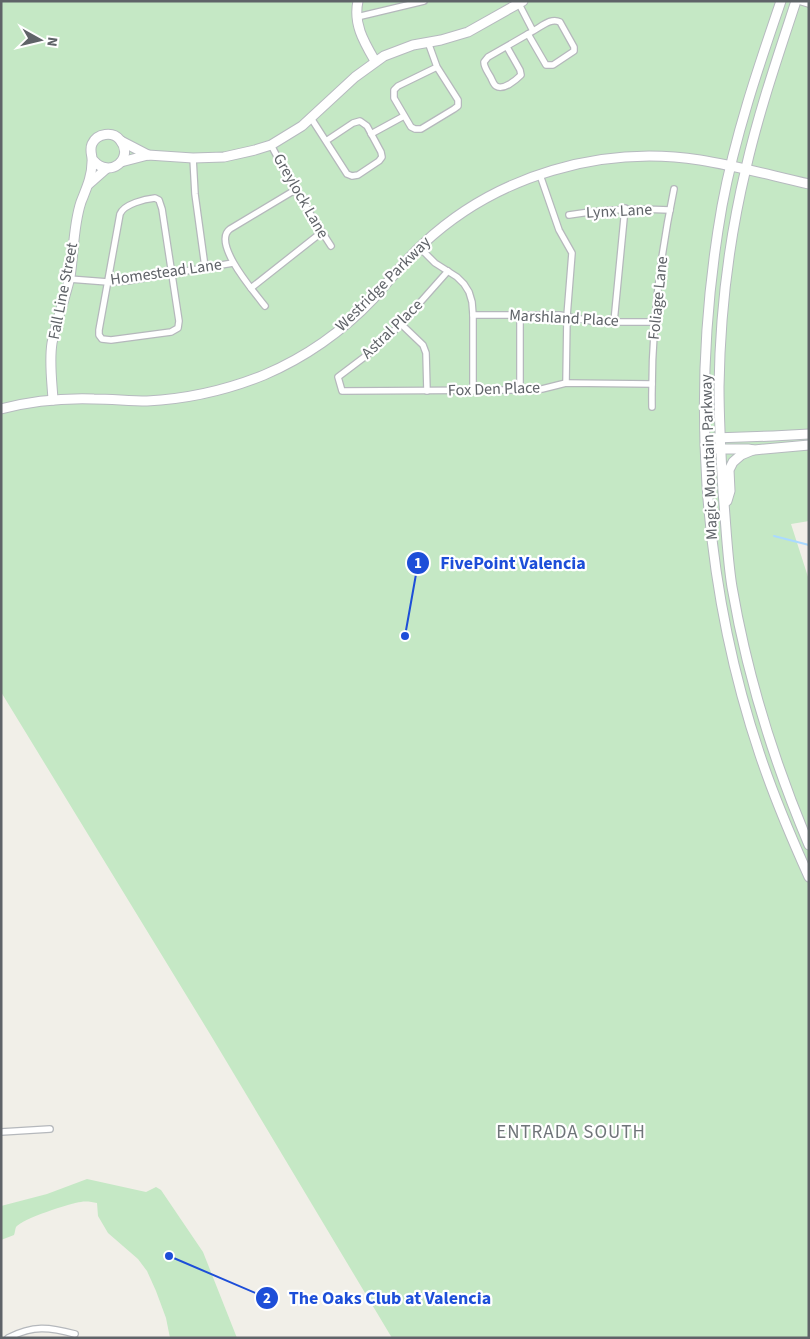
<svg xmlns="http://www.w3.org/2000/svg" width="810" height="1339" font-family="'Source Sans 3',sans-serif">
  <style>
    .green { fill: #c5e8c5 }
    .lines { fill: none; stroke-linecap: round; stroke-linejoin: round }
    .stream { stroke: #aadaff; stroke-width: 2 }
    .street-casing { stroke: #b5b8bc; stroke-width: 8 }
    .secondary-casing { stroke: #b6babf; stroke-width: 11 }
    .street { stroke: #fff; stroke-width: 5.5 }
    .secondary { stroke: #fff; stroke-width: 9 }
    .labels { text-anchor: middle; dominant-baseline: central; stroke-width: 4.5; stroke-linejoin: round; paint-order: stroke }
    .street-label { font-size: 16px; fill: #5f6368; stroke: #fff }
    .quarter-label { font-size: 19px; letter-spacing: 1px; fill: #70757a; stroke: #fff }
    .leader { fill: none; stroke: #1d4ed8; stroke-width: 2 }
    .callout-dot { fill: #1d4ed8; stroke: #fff; stroke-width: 2 }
    .mark-label { font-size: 15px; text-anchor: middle; font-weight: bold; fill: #fff }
    .callout-label { font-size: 18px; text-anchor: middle; font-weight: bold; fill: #1d4ed8; stroke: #fff; stroke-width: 4.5; stroke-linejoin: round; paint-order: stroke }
  </style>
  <rect width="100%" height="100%" fill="#f1efe8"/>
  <g class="green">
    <path d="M1,1h808v520l-18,3 18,56v758h-417l-182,-304 -209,-342z"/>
    <path d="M87,1179l59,13 10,-5 5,3 42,62 34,86h-67l-4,-20 -10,-27 -9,-20 -9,-12 -30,-26 -10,-17 -1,-13c-5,-1 -11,-2 -16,-1 -11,1 -59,17 -65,25 -1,3 -1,5 -2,8l-13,5v-34l46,-12z"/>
  </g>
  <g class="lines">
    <path class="stream" d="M774,536l35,9"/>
    <defs>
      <g id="street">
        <path d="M799,1l10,3"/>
        <path d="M519,4l14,27 -5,3 18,31h7l21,-14v-4l-14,-25c-9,-5 -19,5 -27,9"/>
        <path d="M357,17l67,-16"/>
        <path d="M428,42l9,25 21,33v6l-4,3 -33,20h-6l-4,-2 -17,-29v-8l4,-4 39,-19"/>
        <path d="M507,47l13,23 1,5c-5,5 -18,16 -25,11 -3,-2 -4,-7 -6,-10 -3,-5 -6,-9 -6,-14l4,-5 40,-23"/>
        <path d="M311,118l36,56 5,2 6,-1 21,-14 3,-4 -1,-5 -14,-26 -7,-5 -7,2 -27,18"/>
        <path d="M371,134l33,-18"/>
        <path d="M271,145l24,45 36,56"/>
        <path d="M193,158l2,36 10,73"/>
        <path d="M540,175l19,55 13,23 -5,63 -1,67"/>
        <path d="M155,198l4,2 3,9 17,112 -1,7 -7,4 -60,8 -9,-1 -3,-4v-5l21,-116c4,-10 25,-15 35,-16z"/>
        <path d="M569,215c35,-6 66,-7 101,-5"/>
        <path d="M419,247l16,16 22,14 7,7 5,8 3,10 1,13v76"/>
        <path d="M448,271l-47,53 -30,28 -33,25 4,14 178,-1 22,-1 24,-6 86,1"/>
        <path d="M69,279l39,3 19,-1 106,-18"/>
        <path d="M251,288l71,-56"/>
        <path d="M265,306c-10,-13 -54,-63 -35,-77l65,-39"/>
        <path d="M473,315h87l25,5 13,2h57"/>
        <path d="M614,322l11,-114"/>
        <path d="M401,324l22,21 3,8 1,38"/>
        <path d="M520,390v-75"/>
        <path d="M652,407c-1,-73 7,-146 22,-218"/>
        <path d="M1,1132l49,-3"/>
        <path d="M8,1338c25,-13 41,-11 67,-4"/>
      </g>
      <g id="secondary">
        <path d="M358,1c-5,23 6,41 17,60"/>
        <path d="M781,1c-23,67 -46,135 -59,205 -32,182 -21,374 38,549 14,42 31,82 49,122"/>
        <path d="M796,1c-18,55 -37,110 -50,167 -17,71 -26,146 -27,219 0,35 2,70 4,105 3,31 4,64 9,95 15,88 42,175 77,258"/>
        <path d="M121,141l27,14"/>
        <path d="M121,162l27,-7 45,3 31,-1 31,-7 16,-5 31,-19 53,-49 29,-21 29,-11 28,-5 27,-8 55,-31"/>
        <path d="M89,184l17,-15"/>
        <path d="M53,400c-1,-19 -4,-38 -1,-57 4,-22 13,-44 18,-66 4,-25 3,-51 11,-75 5,-13 11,-25 11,-40 1,-6 -3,-11 0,-18 5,-11 21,-13 28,-4 15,18 -10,40 -27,20"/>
        <path d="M1,409c30,-8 62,-11 93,-10 18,0 35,2 53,2 40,-2 80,-11 117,-26 40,-17 79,-44 109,-76 17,-19 32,-39 51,-56 73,-68 178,-98 276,-83 37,6 73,16 109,24"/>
        <path d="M714,438l59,-2 36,-2"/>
        <path d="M706,449h42l6,1 55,-5"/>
        <path d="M727,501l3,-10 -1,-21 4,-8 8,-7 12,-5"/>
      </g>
    </defs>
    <use href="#street" class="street-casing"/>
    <use href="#secondary" class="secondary-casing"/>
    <use href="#street" class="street"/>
    <use href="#secondary" class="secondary"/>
  </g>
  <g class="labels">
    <g class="street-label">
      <text transform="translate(301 196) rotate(60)">Greylock Lane</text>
      <text transform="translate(619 211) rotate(-3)">Lynx Lane</text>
      <text transform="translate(166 272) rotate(-8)">Homestead Lane</text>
      <text transform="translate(383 284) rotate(-45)">Westridge Parkway</text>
      <text transform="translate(63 291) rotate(-79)">Fall Line Street</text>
      <text transform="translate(658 298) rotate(-84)">Foliage Lane</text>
      <text transform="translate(564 318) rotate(3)">Marshland Place</text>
      <text transform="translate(392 329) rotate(-44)">Astral Place</text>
      <text transform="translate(494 389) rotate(-2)">Fox Den Place</text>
      <text transform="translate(709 457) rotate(-92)">Magic Mountain Parkway</text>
    </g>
    <g class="quarter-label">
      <text x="571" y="1132">ENTRADA SOUTH</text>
    </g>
  </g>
  <path class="leader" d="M405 636L418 563M169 1256L267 1298"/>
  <g class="callout-dot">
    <circle cx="405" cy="636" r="5"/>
    <circle cx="169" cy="1256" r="5"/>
    <circle cx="418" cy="563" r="12"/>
    <circle cx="267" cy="1298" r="12"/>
  </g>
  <g class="mark-label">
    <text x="418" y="568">1</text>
    <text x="267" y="1303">2</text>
  </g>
  <g class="callout-label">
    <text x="513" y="569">FivePoint Valencia</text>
    <text x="390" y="1304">The Oaks Club at Valencia</text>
  </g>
  <rect width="810" height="1339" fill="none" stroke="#5f6368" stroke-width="5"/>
  <g transform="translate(40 40) rotate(98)" stroke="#ffffff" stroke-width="4" paint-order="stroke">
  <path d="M0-4L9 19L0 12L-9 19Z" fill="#5f6368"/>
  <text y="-8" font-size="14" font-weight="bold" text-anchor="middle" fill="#5f6368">N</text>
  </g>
</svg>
